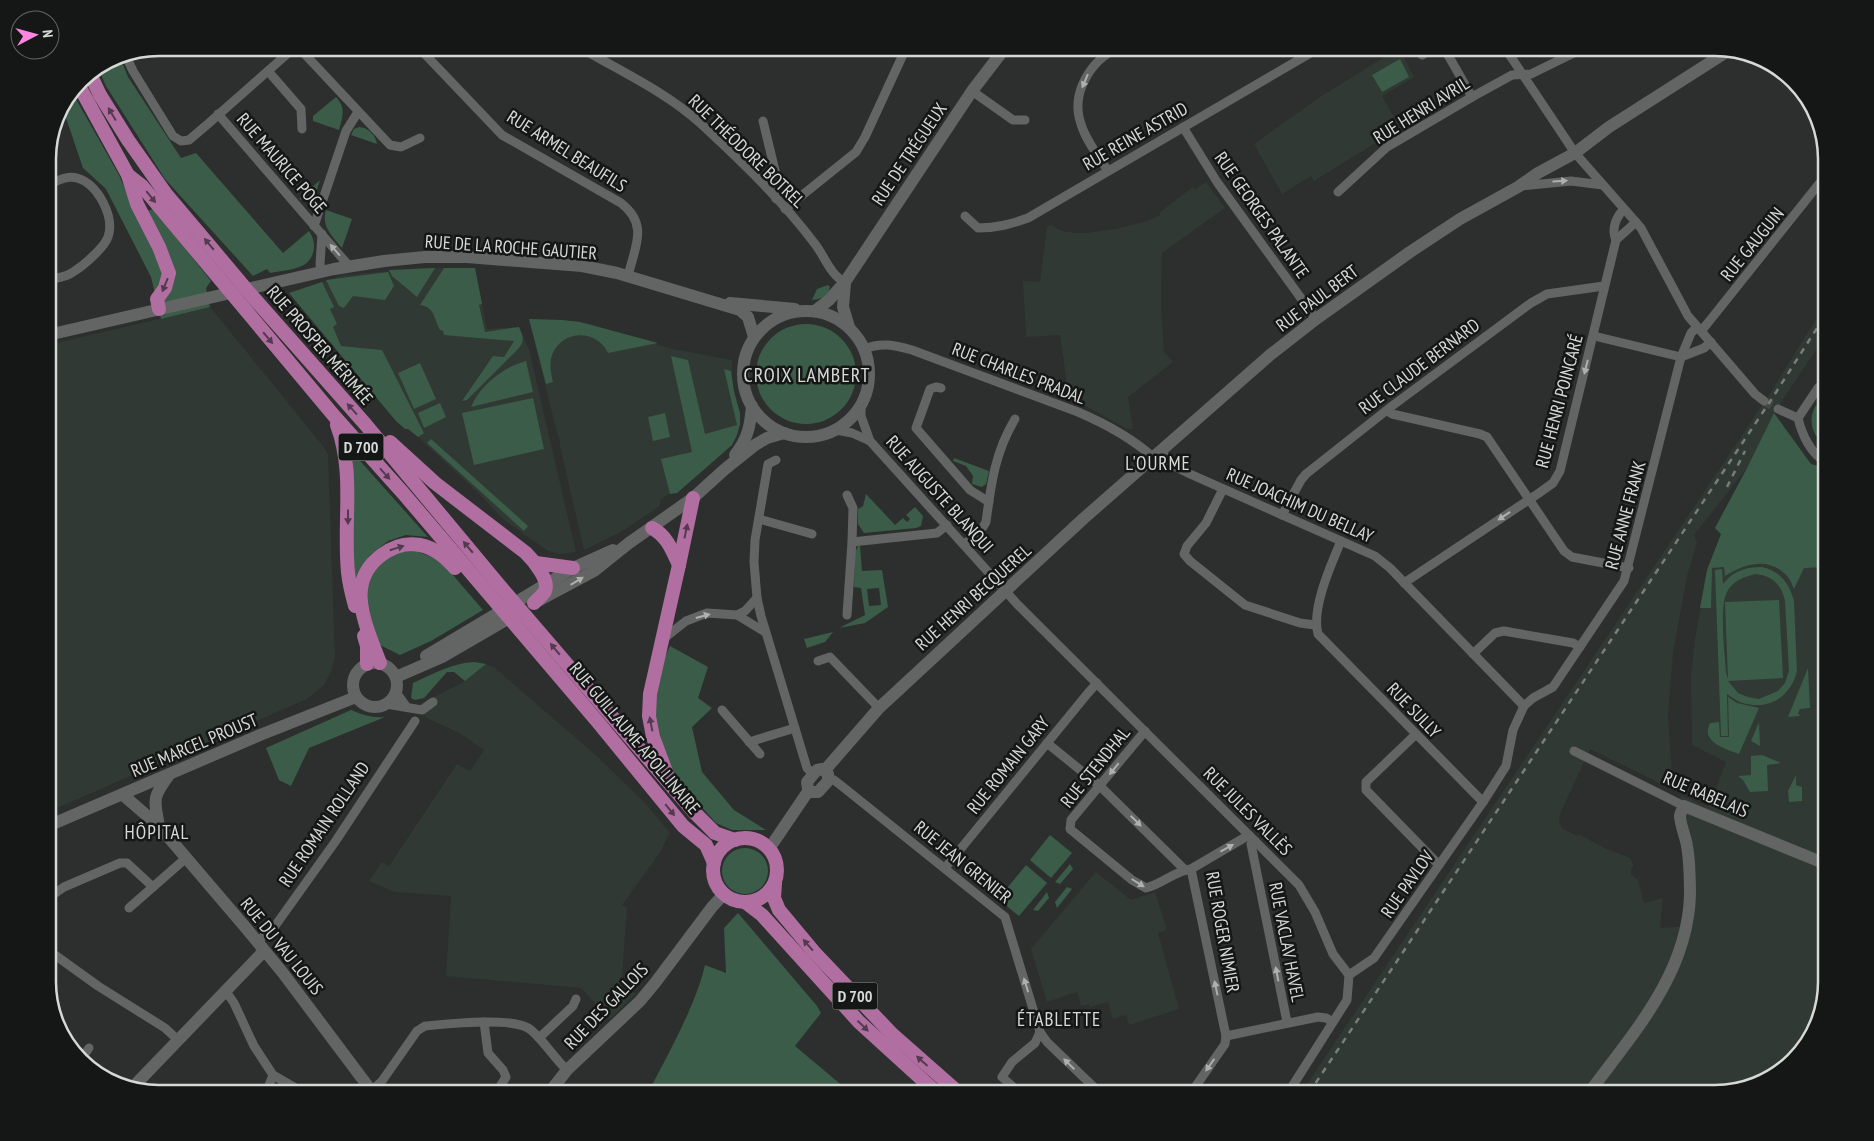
<svg xmlns="http://www.w3.org/2000/svg" width="1874" height="1141" font-family="'PT Sans Narrow',sans-serif">
  <style>
    .built { fill: #303933 }
    .green { fill: #3b5c48; fill-rule: evenodd }
    .lines { fill: none; stroke-linecap: round; stroke-linejoin: round }
    .street-tunnel { stroke: #464846; stroke-width: 9; stroke-dasharray: 9 4.5; stroke-linecap: butt }
    .street { stroke: #626563; stroke-width: 9 }
    .secondary { stroke: #626563; stroke-width: 12 }
    .primary { stroke: #b16ea1; stroke-width: 14 }
    .rail { stroke: #7a7d7b; stroke-width: 2.5; stroke-dasharray: 6 6; stroke-linecap: butt }
    .oneway { fill: #aeb0ae }
    .oneway2 { fill: #533a4e }
    .labels { text-anchor: middle; dominant-baseline: central; stroke-width: 5; stroke-linejoin: round; paint-order: stroke }
    .shield { fill: #151716; stroke: #9d9f9d; stroke-width: 1 }
    .shield-label { font-size: 16px; font-weight: bold; fill: #d7d9d7 }
    .street-label { font-size: 18px; fill: #d7d9d7; stroke: #151716 }
    .neighbourhood-label { font-size: 19px; letter-spacing: 1px; fill: #d7d9d7; stroke: #151716 }
    .quarter-label { font-size: 20px; letter-spacing: 1px; fill: #d7d9d7; stroke: #151716 }
    .rim { fill: none; stroke: #d7d9d7; stroke-width: 2.5 }
  </style>
  <rect width="100%" height="100%" fill="#2c2f2d"/>
  <g class="built">
    <path d="M1399,48l15,29 -32,19 18,32 -86,53 -3,-5 -29,18 -28,-50 66,-47z"/>
    <path d="M1206,182l19,26 -63,45 -1,49 3,50 9,10 -45,35 5,32h-6l-43,-24 -15,-6 -9,-64 -34,2 -3,-56 17,1 7,-55 4,-2 11,6 13,2h12l33,-5 27,-7 13,-6v-3l33,-25 2,3z"/>
    <path d="M425,268h50l12,61 32,-2 10,22 47,203 -15,2 -13,-3 -44,-31 -30,-31 -56,-52 -10,-8h-3l-9,-8 -107,-128 54,-18z"/>
    <path d="M1826,303v32l-52,78 -27,55 -53,67 3,8 -10,33 -14,77 -5,62 5,75 -83,-41 -30,65 -1,8 4,7 14,7 1,-2 29,15 23,9 4,7 -3,5v4l7,6 6,23 19,-5 -3,30 19,-1 14,-2 3,-53 -6,-38 -10,-39 29,12 17,-45 -34,-17 -1,-70 4,-36 12,-69 14,-36 49,20 56,-3v431l-15,56 -41,41 -55,14h-414l468,-698z"/>
    <path d="M210,307l113,139 5,8 7,202 -3,13 -8,16 -17,14 -259,113v-467z"/>
    <path d="M529,319l33,1 28,4 83,25 59,11v22l8,31v11l-8,21 -55,48h-6l-11,7v6l-39,26 -37,18 -24,-104 -1,-9h-1z"/>
    <path d="M486,664l9,4 103,89 48,47 24,29 -11,21 -37,51 5,3 -6,83 16,2 -27,26 -29,-31 -135,-12 5,-80 -56,-4 -26,-11 13,-19 7,4 68,-102 13,7 14,-21 -23,-16 -36,-17 -5,-13 45,-23z"/>
    <path d="M1096,872l35,28 24,-8 12,38 -9,3 21,76 -50,16 -3,-10 -13,4 -5,-17 -18,5 -1,-3 -8,2 -4,-14 -30,10 -16,-53z"/>
  </g>
  <g class="green">
    <path d="M119,55l9,22 53,81 15,-5 87,100 26,-22c8,11 7,28 -7,35 -9,4 -22,5 -32,7l-3,-4 -14,7 -88,-97 -59,-93 -8,-18z"/>
    <path d="M1400,59l9,18 -27,15 -10,-17z"/>
    <path d="M72,92l47,83 17,39 18,-5 57,72 -5,7 4,19 -49,12 -10,-42 -45,-88 -23,-21 -17,-50 -7,-8z"/>
    <path d="M336,97c10,11 7,19 3,33l-26,-9v-5z"/>
    <path d="M359,127c9,0 17,9 18,17l-26,-9 3,-6z"/>
    <path d="M320,180l-6,19 -6,3 -9,-3z"/>
    <path d="M326,210l26,9 -10,29c-10,-12 -21,-22 -16,-38z"/>
    <path d="M435,268l-18,29 -25,-21 -3,-6z"/>
    <path d="M444,268h31l7,36 -3,1 6,27 34,-5c4,9 6,13 0,21l-52,52 -5,1 31,-45 11,1 10,-16 -70,-6 -1,-4 -3,-1c-6,-11 -5,-23 -20,-25z"/>
    <path d="M388,272l6,14 -9,14 -32,-4 -9,12 -5,-2 -13,-26z"/>
    <path d="M322,282l12,25 -4,2 7,15 -4,3 8,19 41,4 42,83 -6,4 -10,-8h-3l-9,-8 -107,-128z"/>
    <path d="M828,285l2,2c-2,10 -9,12 -18,13l5,-11z"/>
    <path d="M529,319l33,1 18,2 78,21 -50,10c-11,-24 -46,-24 -56,2 -3,9 -1,18 1,27l-7,2z"/>
    <circle cx="806" cy="374" r="50"/>
    <path d="M671,356l17,4 17,74 32,-9 -13,-56 7,2 3,21 6,21v11l-3,11 -5,10 -55,48 -7,1 -9,-35 31,-7z"/>
    <path d="M526,361l7,31 -62,15c9,-22 33,-40 55,-46z"/>
    <path d="M420,363l16,36 -22,10 -16,-36z"/>
    <path d="M533,398l11,51 -70,16 -12,-52z"/>
    <path d="M440,403l6,14 -22,11 -6,-15z"/>
    <path d="M1816,405l10,12v16l-10,3c-6,-11 -6,-20 0,-31z"/>
    <path d="M665,413l5,24 -17,4 -5,-24z"/>
    <path d="M1774,413l37,51 15,4v99l-22,1 -10,21c-2,-4 -4,-11 -8,-14 -18,-19 -42,-11 -61,1l-1,-9 -12,1 -1,40h-11l7,-38 14,-36 -6,-6 32,-60z"/>
    <path d="M431,439l97,87 -4,5 -97,-88z"/>
    <path d="M353,453l75,84 -22,-2 -18,6 -19,15 -13,26 -6,-12z"/>
    <path d="M954,458l35,13 -3,13 -4,3 -10,-3 1,-8 -7,-10 -13,-5z"/>
    <path d="M866,494l29,31 8,-7 4,4 3,-3 -4,-4 9,-8 8,9 -2,10 -5,2 -52,5 -6,-9v-15l5,-3z"/>
    <path d="M858,546h2l2,25 20,-1 6,37 -23,16 -26,5 26,-13 -4,-27 -7,-1 1,-34zM879,588l2,17 -12,1 -2,-17z"/>
    <path d="M416,551l24,9 43,50 -52,31 -31,14 -24,-12 -10,-34 3,-31 8,-11 11,-10 13,-5z"/>
    <path d="M1762,567c18,4 27,16 32,34l3,70c-6,26 -30,41 -57,31 -4,-2 -9,-5 -13,-8l1,42h-7l-6,-166 7,-1 1,15c10,-13 22,-17 39,-17zM1755,574c18,2 26,10 30,27l4,70 -4,12 -7,8 -19,8 -11,-2 -10,-4 -10,-12 55,-3 -4,-78 -54,2 3,77 -2,-6c-1,-19 -7,-66 1,-81 5,-11 17,-15 28,-18z"/>
    <path d="M833,632l-8,10 -18,6 -3,-9z"/>
    <path d="M670,646l38,21 -10,31 14,10 -20,19 10,45 32,38 32,20h-34l-16,-7 -35,-39 -20,-35 -9,-42 10,-44z"/>
    <path d="M474,662l12,2 -21,17 -11,-9h-7l-23,26 -9,2 -4,-2 2,-15c20,-9 39,-20 61,-21z"/>
    <path d="M1808,668l2,40 -10,1 -2,4 2,3 -12,1z"/>
    <path d="M1728,697l9,6 22,5 -20,46c-13,-5 -39,-12 -29,-31l9,-1 1,15h9z"/>
    <path d="M351,710c12,5 21,8 34,7l-76,31 -18,38 -12,-6 -13,-32z"/>
    <path d="M1759,722l1,24 -9,-5z"/>
    <path d="M1762,755l19,8 -14,2 1,26 -18,1 -7,-12 -5,-4 13,-1v-19z"/>
    <path d="M1796,775v10l6,2v14l-13,1 -1,-11z"/>
    <path d="M1050,835l22,18 -21,25 -21,-18z"/>
    <circle cx="745" cy="871" r="23"/>
    <path d="M1070,864l3,5 -13,15 -5,-2z"/>
    <path d="M1026,865l21,18 -28,33 -21,-17z"/>
    <path d="M1067,887l5,2 -15,19 -2,-6z"/>
    <path d="M1047,892l2,6 -11,13 -5,-1z"/>
    <path d="M738,913l79,93 4,7 -26,33 56,47h-203c19,-37 48,-88 57,-128l21,8 -2,-45z"/>
  </g>
  <g class="lines">
    <path class="street-tunnel" d="M1764,401l14,8"/>
    <g class="street">
      <path d="M299,48l91,97 11,2 19,-9"/>
      <path d="M419,48l83,87 119,68c28,22 14,43 7,73"/>
      <path d="M581,48c39,23 85,44 119,75 40,37 82,77 115,121 10,13 16,32 30,38"/>
      <path d="M1444,48l28,49"/>
      <path d="M1505,48l70,105 66,75 47,88 67,78 9,7"/>
      <path d="M125,54l8,17 40,65 8,5 8,-1 20,-17 85,-75"/>
      <path d="M1422,55l13,-7"/>
      <path d="M268,71l33,38 1,20"/>
      <path d="M1798,90l16,20"/>
      <path d="M972,91l41,29h12"/>
      <path d="M218,114l131,152"/>
      <path d="M763,121l16,66 -3,12"/>
      <path d="M1183,127l34,55 99,137"/>
      <path d="M1108,171c-9,-14 -22,-30 -27,-47 -11,-31 10,-64 37,-76"/>
      <path d="M48,185c9,-4 19,-10 29,-7 21,6 38,39 31,59 -4,11 -25,29 -35,35 -6,5 -17,6 -25,8"/>
      <path d="M1521,186l50,-5 32,4"/>
      <path d="M1338,192l49,-45 85,-50 40,-22 19,-1 53,-26"/>
      <path d="M785,209l71,-57 9,-15 41,-89"/>
      <path d="M965,216l13,12c19,0 33,-4 50,-10l291,-170"/>
      <path d="M314,226l32,-95 12,-19"/>
      <path d="M1616,240c-5,-11 0,-23 8,-31"/>
      <path d="M321,272l-1,-8 2,-30"/>
      <path d="M1701,331l6,-7 119,-149"/>
      <path d="M1594,336l87,21"/>
      <path d="M864,349c17,-7 30,-4 48,1l166,62c28,12 54,26 76,46"/>
      <path d="M1681,357l23,-9 7,-6"/>
      <path d="M941,388l-5,-1 -6,2 -14,39 54,62 19,12"/>
      <path d="M861,404v12l9,25 148,164 281,280 16,27 18,42 16,21 -2,25 -59,93"/>
      <path d="M1778,409l20,9"/>
      <path d="M1387,411l5,3 88,20 7,3 77,114 8,6 57,11"/>
      <path d="M1798,418c4,17 13,36 28,44"/>
      <path d="M1798,418l20,-30 8,-7"/>
      <path d="M836,430l16,3 18,8"/>
      <path d="M1161,452l13,14 16,8 185,82 15,12 134,138"/>
      <path d="M776,460l-8,4 -13,76 -1,22 3,36 4,18 46,152 6,6"/>
      <path d="M1223,489l-17,34 -19,23 -3,8 6,7 55,44 55,18 15,2"/>
      <path d="M1282,515l19,-35 5,-6 86,-68 139,-103 16,-9 57,-8"/>
      <path d="M759,519l53,15"/>
      <path d="M1341,541c-10,24 -30,68 -23,93l165,168 23,-36 7,-36 11,-24 9,-8 20,-11 71,-106 57,-224 10,-24 6,-6"/>
      <path d="M852,542l85,-9 10,-8"/>
      <path d="M964,545l19,-18 3,-5c5,-38 9,-70 29,-103"/>
      <path d="M1404,583l135,-90 14,-10 7,-12 56,-231 20,-18"/>
      <path d="M737,615l28,17"/>
      <path d="M847,615l5,-73 1,-34 -6,-13"/>
      <path d="M662,640l24,-19 21,-8 30,2 8,-4 12,-13"/>
      <path d="M1473,654l22,-21 9,-2 69,12 7,4"/>
      <path d="M818,661l12,-4 49,51"/>
      <path d="M396,692l10,14"/>
      <path d="M386,704l36,6 11,-8"/>
      <path d="M722,710l38,44"/>
      <path d="M1145,731l-74,89 -1,9 62,51 14,8c16,-4 29,-17 45,-19"/>
      <path d="M1415,735l-49,47v8l73,75"/>
      <path d="M749,742l46,-14"/>
      <path d="M1047,743l53,43 85,84"/>
      <path d="M1574,751l110,55"/>
      <path d="M829,779l5,1 9,7 162,130 35,115 7,10 53,51"/>
      <path d="M1255,841l-4,3 36,178"/>
      <path d="M945,868l143,-175 9,-10"/>
      <path d="M48,898l16,-11 56,-24h7l26,24"/>
      <path d="M129,908l57,-50"/>
      <path d="M257,942l18,-16 60,-84 80,-121"/>
      <path d="M48,950l50,36 67,42 13,12"/>
      <path d="M1349,975l25,-17 109,-156"/>
      <path d="M225,990l9,13 20,43 19,29 31,18"/>
      <path d="M484,1022l4,31 15,17 3,7 -10,16"/>
      <path d="M1226,1036l92,-19 8,1 7,4"/>
      <path d="M539,1038l34,-32 3,-7"/>
      <path d="M82,1058l7,-10"/>
      <path d="M371,1091l11,-10 35,-50 8,-5c22,-2 90,-10 106,4 14,12 23,28 36,40"/>
      <path d="M266,1093l7,-18"/>
      <path d="M1020,1093l-18,-16 10,-15 23,-19 5,-11"/>
      <path d="M1191,1093l34,-49 1,-8 -35,-167 58,-34"/>
    </g>
    <g class="secondary">
      <path d="M845,283l-2,24 6,20"/>
      <path d="M730,303l65,6"/>
      <path d="M815,311l14,-11 16,-18 127,-191 33,-43"/>
      <circle cx="806" cy="374" r="63"/>
      <path d="M48,335l286,-66 50,-8 41,-4h42l115,9 35,7 123,37 8,7 6,20"/>
      <path d="M735,455c13,-17 15,-28 17,-49"/>
      <path d="M536,602l58,-31 35,-28 64,-45 32,-29 30,-24 12,-7 17,-5"/>
      <path d="M426,656l147,-88 40,-18"/>
      <circle cx="375" cy="685" r="22"/>
      <path d="M396,677l46,-20 74,-43"/>
      <path d="M822,769l6,5v7l-10,11h-6l-4,-3 -1,-7 10,-12z"/>
      <path d="M825,770l54,-62 204,-189 187,-164 46,-36 94,-67 50,-33 58,-32 20,-14 37,-20 34,-26 119,-76"/>
      <path d="M123,795l36,31 87,102 37,45 90,120"/>
      <path d="M48,826l212,-91 96,-38"/>
      <path d="M159,826c-5,-27 -7,-28 10,-51"/>
      <path d="M769,849l40,-59"/>
      <path d="M133,1087l131,-136"/>
      <path d="M549,1093l18,-23 73,-69 15,-18 57,-76 12,-13"/>
      <path d="M1589,1093c44,-60 98,-118 101,-197 0,-17 0,-33 -3,-50 -1,-8 -7,-22 -7,-30 0,-3 3,-7 4,-10l142,58"/>
    </g>
    <g class="primary">
      <path d="M90,74l10,21 28,45 38,54 86,102 114,129 133,160 194,226 22,22 20,7"/>
      <path d="M78,84l50,91 14,11 193,231 68,76 194,228 86,105 23,19 8,18"/>
      <path d="M128,175l9,29 22,43 10,26 -4,15 -8,11 2,10"/>
      <path d="M337,425c18,48 6,97 11,147 1,11 4,23 7,34"/>
      <path d="M390,442l45,41 91,70c7,7 24,27 19,38 -2,4 -8,9 -11,12"/>
      <path d="M652,528c15,8 20,22 27,37"/>
      <path d="M536,563l37,5"/>
      <path d="M364,636l3,10v18"/>
      <path d="M380,663c-8,-21 -22,-52 -19,-74 3,-27 32,-49 59,-44 15,3 25,12 35,23"/>
      <path d="M668,777l-15,-40 -4,-21 1,-22 29,-129 14,-67"/>
      <circle cx="745" cy="870" r="32"/>
      <path d="M775,883l-1,15 5,12 35,42 78,82 67,59"/>
      <path d="M745,902l17,13 97,107 78,71"/>
    </g>
    <g class="rail">
      <path d="M1727,487l18,-36"/>
      <path d="M1309,1093l464,-696 53,-83"/>
    </g>
  </g>
  <defs><path id="oneway-solid" d="M-6-.8H1V-3.2L6.5 0L1 3.2V.8H-6Z" transform="scale(1.25)"/></defs>
  <g class="oneway">
    <use href="#oneway-solid" transform="translate(1085 81) rotate(113)"/>
    <use href="#oneway-solid" transform="translate(1560 181) rotate(-3)"/>
    <use href="#oneway-solid" transform="translate(335 250) rotate(-131)"/>
    <use href="#oneway-solid" transform="translate(1586 367) rotate(104)"/>
    <use href="#oneway-solid" transform="translate(1504 516) rotate(146)"/>
    <use href="#oneway-solid" transform="translate(577 581) rotate(-31)"/>
    <use href="#oneway-solid" transform="translate(703 616) rotate(-15)"/>
    <use href="#oneway-solid" transform="translate(1114 769) rotate(129)"/>
    <use href="#oneway-solid" transform="translate(1136 821) rotate(45)"/>
    <use href="#oneway-solid" transform="translate(1227 848) rotate(-29)"/>
    <use href="#oneway-solid" transform="translate(1138 883) rotate(32)"/>
    <use href="#oneway-solid" transform="translate(1277 974) rotate(-101)"/>
    <use href="#oneway-solid" transform="translate(1026 985) rotate(-107)"/>
    <use href="#oneway-solid" transform="translate(1216 988) rotate(-102)"/>
    <use href="#oneway-solid" transform="translate(1069 1064) rotate(-136)"/>
    <use href="#oneway-solid" transform="translate(1210 1065) rotate(125)"/>
  </g>
  <g class="oneway2">
    <use href="#oneway-solid" transform="translate(112 114) rotate(-121)"/>
    <use href="#oneway-solid" transform="translate(151 197) rotate(51)"/>
    <use href="#oneway-solid" transform="translate(209 244) rotate(-130)"/>
    <use href="#oneway-solid" transform="translate(165 285) rotate(112)"/>
    <use href="#oneway-solid" transform="translate(268 338) rotate(50)"/>
    <use href="#oneway-solid" transform="translate(352 409) rotate(-132)"/>
    <use href="#oneway-solid" transform="translate(385 474) rotate(48)"/>
    <use href="#oneway-solid" transform="translate(348 517) rotate(90)"/>
    <use href="#oneway-solid" transform="translate(686 531) rotate(-78)"/>
    <use href="#oneway-solid" transform="translate(468 547) rotate(-130)"/>
    <use href="#oneway-solid" transform="translate(397 548) rotate(-17)"/>
    <use href="#oneway-solid" transform="translate(555 649) rotate(-130)"/>
    <use href="#oneway-solid" transform="translate(651 724) rotate(-101)"/>
    <use href="#oneway-solid" transform="translate(670 810) rotate(51)"/>
    <use href="#oneway-solid" transform="translate(808 945) rotate(-131)"/>
    <use href="#oneway-solid" transform="translate(863 1026) rotate(44)"/>
    <use href="#oneway-solid" transform="translate(922 1061) rotate(-138)"/>
  </g>
  <g class="labels">
    <g class="shield">
      <rect x="338.5" y="433.5" width="45" height="27" rx="4"/>
      <rect x="832.5" y="982.5" width="45" height="27" rx="4"/>
    </g>
    <g class="shield-label">
      <text x="361" y="447">D 700</text>
      <text x="855" y="996">D 700</text>
    </g>
    <g class="street-label">
      <text transform="translate(1421 110) rotate(-32)">RUE HENRI AVRIL</text>
      <text transform="translate(1135 136) rotate(-30)">RUE REINE ASTRID</text>
      <text transform="translate(567 151) rotate(32)">RUE ARMEL BEAUFILS</text>
      <text transform="translate(747 151) rotate(44)">RUE THÉODORE BOTREL</text>
      <text transform="translate(909 154) rotate(-56)">RUE DE TRÉGUEUX</text>
      <text transform="translate(282 163) rotate(49)">RUE MAURICE POGE</text>
      <text transform="translate(1262 215) rotate(55)">RUE GEORGES PALANTE</text>
      <text transform="translate(1752 244) rotate(-51)">RUE GAUGUIN</text>
      <text transform="translate(511 247) rotate(4)">RUE DE LA ROCHE GAUTIER</text>
      <text transform="translate(1317 298) rotate(-37)">RUE PAUL BERT</text>
      <text transform="translate(320 345) rotate(49)">RUE PROSPER MÉRIMÉE</text>
      <text transform="translate(1419 366) rotate(-37)">RUE CLAUDE BERNARD</text>
      <text transform="translate(1019 373) rotate(21)">RUE CHARLES PRADAL</text>
      <text transform="translate(1559 401) rotate(-75)">RUE HENRI POINCARÉ</text>
      <text transform="translate(940 494) rotate(48)">RUE AUGUSTE BLANQUI</text>
      <text transform="translate(1300 505) rotate(24)">RUE JOACHIM DU BELLAY</text>
      <text transform="translate(1625 515) rotate(-75)">RUE ANNE FRANK</text>
      <text transform="translate(973 597) rotate(-42)">RUE HENRI BECQUEREL</text>
      <text transform="translate(1414 710) rotate(46)">RUE SULLY</text>
      <text transform="translate(635 738) rotate(50)">RUE GUILLAUME APOLLINAIRE</text>
      <text transform="translate(194 745) rotate(-23)">RUE MARCEL PROUST</text>
      <text transform="translate(1008 765) rotate(-51)">RUE ROMAIN GARY</text>
      <text transform="translate(1095 767) rotate(-51)">RUE STENDHAL</text>
      <text transform="translate(1706 794) rotate(23)">RUE RABELAIS</text>
      <text transform="translate(1248 811) rotate(45)">RUE JULES VALLÈS</text>
      <text transform="translate(324 824) rotate(-56)">RUE ROMAIN ROLLAND</text>
      <text transform="translate(963 862) rotate(39)">RUE JEAN GRENIER</text>
      <text transform="translate(1407 884) rotate(-55)">RUE PAVLOV</text>
      <text transform="translate(1223 932) rotate(80)">RUE ROGER NIMIER</text>
      <text transform="translate(1287 942) rotate(79)">RUE VACLAV HAVEL</text>
      <text transform="translate(282 946) rotate(51)">RUE DU VAU LOUIS</text>
      <text transform="translate(606 1006) rotate(-46)">RUE DES GALLOIS</text>
    </g>
    <g class="neighbourhood-label">
      <text x="1158" y="463">L'OURME</text>
      <text x="157" y="832">HÔPITAL</text>
      <text x="1059" y="1019">ÉTABLETTE</text>
    </g>
    <g class="quarter-label">
      <text x="807" y="375">CROIX LAMBERT</text>
    </g>
  </g>
  <path d="M0 0H1874V1141H0ZM159 56H1715A103 103 0 0 1 1818 159V982A103 103 0 0 1 1715 1085H159A103 103 0 0 1 56 982V159A103 103 0 0 1 159 56Z" fill="#151716" fill-rule="evenodd"/>
  <path class="rim" d="M159 56H1715A103 103 0 0 1 1818 159V982A103 103 0 0 1 1715 1085H159A103 103 0 0 1 56 982V159A103 103 0 0 1 159 56Z"/>
  <g transform="translate(35 35) rotate(84)"><circle r="24" fill="#151716" stroke="#636563"/>
  <path d="M0-4L9 19L0 12L-9 19Z" fill="#fe85e0"/>
  <text y="-8" font-size="14" font-weight="bold" text-anchor="middle" fill="#d7d9d7">N</text>
  </g>
</svg>
